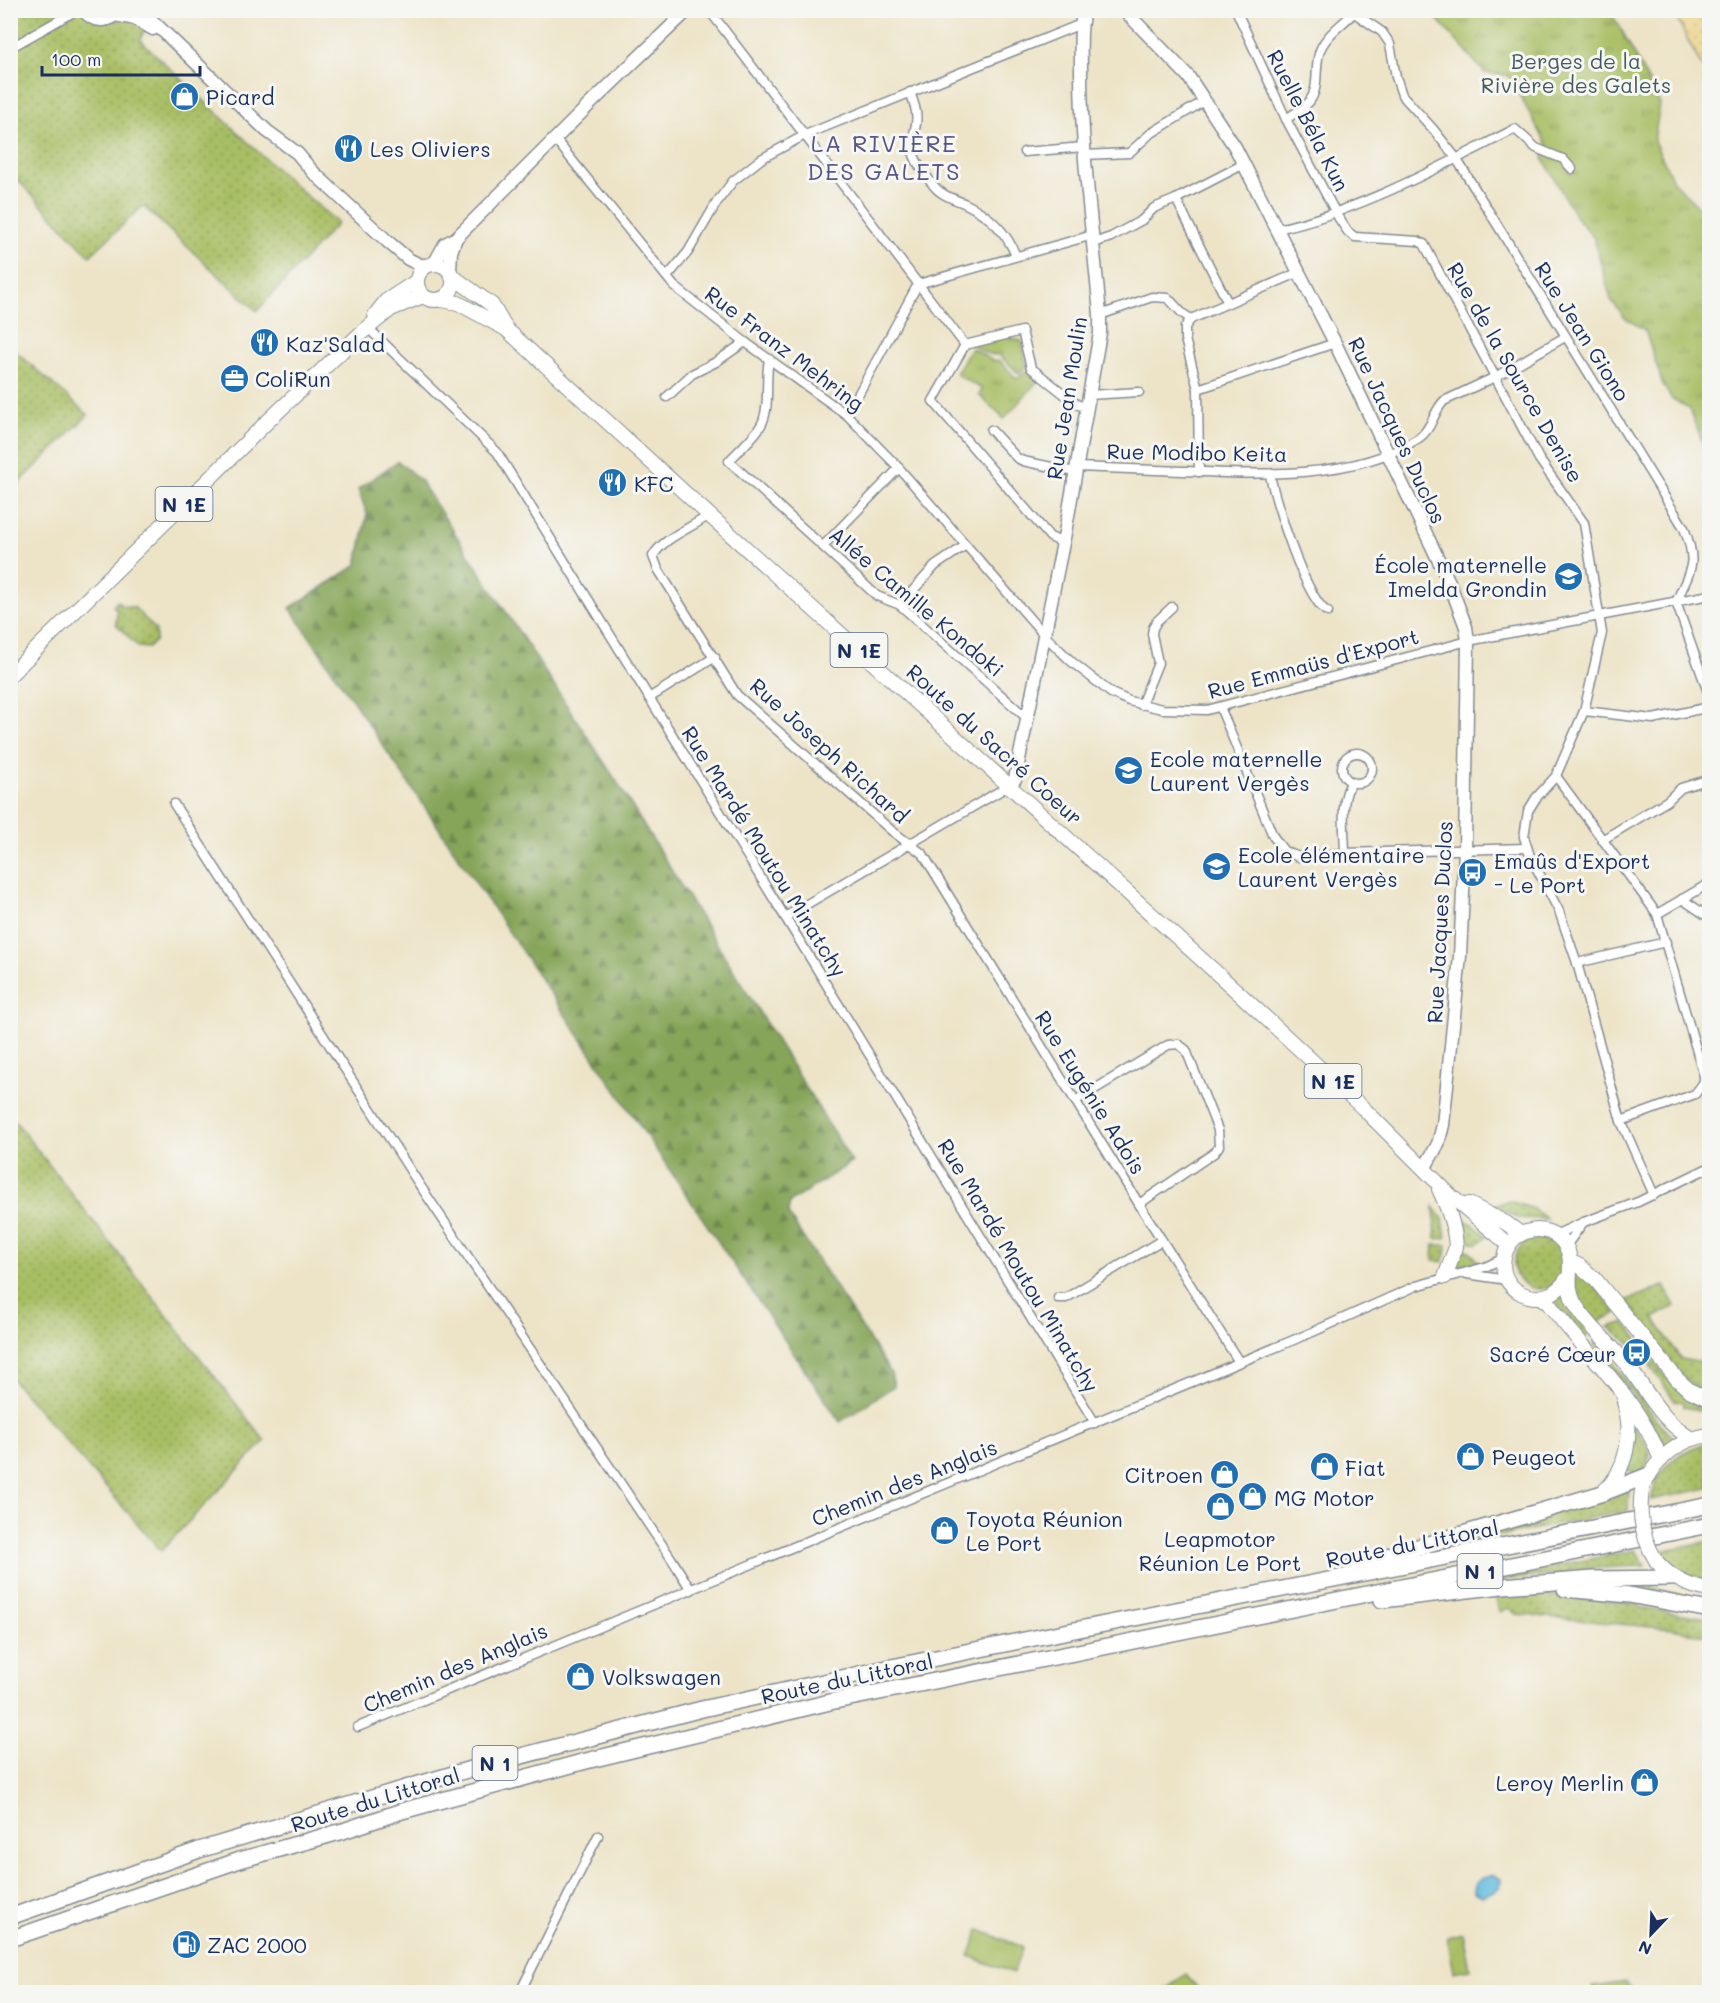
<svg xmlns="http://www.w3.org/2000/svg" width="1720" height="2003" font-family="Mali,sans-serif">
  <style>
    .grass { fill: url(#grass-dots); stroke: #627660; stroke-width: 1.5 }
    .forest { fill: url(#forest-firs); stroke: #506a5c; stroke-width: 1.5 }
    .sand { fill: url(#sand-dots); stroke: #84847e; stroke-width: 1.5 }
    .park { fill: url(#park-tufts); stroke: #627660; stroke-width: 1.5 }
    .pitch { fill: #a8be63; stroke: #627660; stroke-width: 1.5 }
    .water { fill: #5cb8da; stroke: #3c749c; stroke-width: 1.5 }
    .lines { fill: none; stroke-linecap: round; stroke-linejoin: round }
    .street-casing { stroke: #848a93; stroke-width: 11 }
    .secondary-casing { stroke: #848a93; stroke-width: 15 }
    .primary-casing { stroke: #848a93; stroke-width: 16 }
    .highway-casing { stroke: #848a93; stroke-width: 18 }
    .street { stroke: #fff; stroke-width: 8 }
    .secondary { stroke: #fff; stroke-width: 12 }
    .primary { stroke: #fff; stroke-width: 14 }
    .highway { stroke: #fff; stroke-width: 15 }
    .primary-bridge-casing { stroke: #848a93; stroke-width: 16; stroke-linecap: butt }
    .primary-bridge { stroke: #fff; stroke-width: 14 }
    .labels { text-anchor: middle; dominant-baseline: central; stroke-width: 6; stroke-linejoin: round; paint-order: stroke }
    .shield { fill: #f6f6f2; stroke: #5d6b8a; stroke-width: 1.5 }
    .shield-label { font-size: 20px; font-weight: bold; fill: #1b2f5e }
    .park-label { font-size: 21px; fill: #455a60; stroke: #f6f6f2 }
    .poi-label { font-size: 21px; fill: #1b2f5e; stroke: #f6f6f2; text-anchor: start }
    .street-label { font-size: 21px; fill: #1b2f5e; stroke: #f6f6f2 }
    .quarter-label { font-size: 24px; letter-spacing: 1.5px; fill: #585687; stroke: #f6f6f2 }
  </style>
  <defs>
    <pattern id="grass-dots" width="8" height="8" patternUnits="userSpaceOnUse" patternTransform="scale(1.5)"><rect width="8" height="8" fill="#a8be63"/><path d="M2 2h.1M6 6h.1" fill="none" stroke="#889b55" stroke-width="1.8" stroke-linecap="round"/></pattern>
    <pattern id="forest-firs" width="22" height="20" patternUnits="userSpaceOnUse" patternTransform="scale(1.5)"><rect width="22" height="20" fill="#86a559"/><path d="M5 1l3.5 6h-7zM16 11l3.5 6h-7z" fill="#6d874d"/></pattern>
    <pattern id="sand-dots" width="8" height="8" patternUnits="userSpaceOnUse" patternTransform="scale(1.5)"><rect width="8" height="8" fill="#eeda9e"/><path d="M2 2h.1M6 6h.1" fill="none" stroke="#ccbb8a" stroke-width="1.8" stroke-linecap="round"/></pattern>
    <pattern id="park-tufts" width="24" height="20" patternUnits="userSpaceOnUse" patternTransform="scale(1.5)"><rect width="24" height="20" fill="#a8be63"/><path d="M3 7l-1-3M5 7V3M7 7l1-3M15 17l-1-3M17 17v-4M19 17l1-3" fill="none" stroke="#889b55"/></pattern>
  </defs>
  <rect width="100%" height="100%" fill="#f6f6f2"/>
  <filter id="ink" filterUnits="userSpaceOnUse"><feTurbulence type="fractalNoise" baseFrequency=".0167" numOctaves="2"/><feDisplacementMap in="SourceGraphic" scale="12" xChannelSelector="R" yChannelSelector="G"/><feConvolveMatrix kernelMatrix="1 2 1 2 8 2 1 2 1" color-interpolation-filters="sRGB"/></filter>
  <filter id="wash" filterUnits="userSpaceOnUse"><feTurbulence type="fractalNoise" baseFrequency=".008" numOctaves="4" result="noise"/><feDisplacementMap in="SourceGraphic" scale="24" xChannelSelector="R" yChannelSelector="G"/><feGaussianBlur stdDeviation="1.35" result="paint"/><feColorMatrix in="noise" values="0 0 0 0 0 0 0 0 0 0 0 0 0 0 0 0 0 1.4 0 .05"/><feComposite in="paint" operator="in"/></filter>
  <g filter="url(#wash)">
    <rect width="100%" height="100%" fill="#ede4c8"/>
    <g class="grass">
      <path d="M11,11h137l7,10 -12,12 -3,7 133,126 65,57 -81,88 -114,-105 -53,50 -79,-83z"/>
      <path d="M11,347l77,68 -77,76z"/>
      <path d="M118,601l4,5 12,1 22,23v10l-8,8 -10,-1 -22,-23 1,-14 -4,-4z"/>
      <path d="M11,1116l254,325 -104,110 -150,-173z"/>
      <path d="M1510,1201l23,8 14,10 -30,-1 -23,-13z"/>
      <path d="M1434,1207l9,12 3,19 -10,1z"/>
      <path d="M1456,1215l18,10 13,11 -10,8 -18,-6z"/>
      <circle cx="1539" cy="1264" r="25"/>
      <path d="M1434,1245h13l-1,10 -4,7 -9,-2z"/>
      <path d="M1460,1247l10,4 8,11 -27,6z"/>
      <path d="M1575,1268l7,4 35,41 -22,10 -21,-28z"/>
      <path d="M1664,1286l11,20 -21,12 27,41 28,5v30c-36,-15 -36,-35 -59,-60 -6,-6 -12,-11 -18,-17l4,-4 -9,-13z"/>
      <path d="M1563,1293l10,19 17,21 -6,4 -31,-37z"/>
      <path d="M1625,1322l43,57 14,12 27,14v7l-26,-5v-5l-9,-2 -31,-45 -34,-28z"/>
      <path d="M1597,1341l63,83 8,9 9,6 -12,8 -3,-9 -36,-52 -33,-40z"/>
      <path d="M1631,1424c16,18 27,31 8,52l-13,-7z"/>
      <path d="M1705,1443l4,1v44l-58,12c8,-34 21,-45 54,-57z"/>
      <path d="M1629,1489l-1,22 -160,31 -2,-4z"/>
      <path d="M1709,1541v40c-24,-4 -33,-12 -48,-30z"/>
      <path d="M1636,1550l9,16 -74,3 -2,4 -81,9 -1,-3z"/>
      <path d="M1614,1584h38v3l37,11 20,4v5l-94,-18z"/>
      <path d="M1527,1593l112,11 1,4 69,10v18l-37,-7 -156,-15 -7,-6 -10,4 -4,-18z"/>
      <path d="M1625,1982l6,6 2,4h-38l-2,-5z"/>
    </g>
    <path class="forest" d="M398,461l22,19 195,299 237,383 -62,40 -2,12 103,159 3,13 -54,36 -550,-814 67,-43 10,-51 -9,-25z"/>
    <path class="sand" d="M1673,11h36v70z"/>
    <g class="park">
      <path d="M1430,11h179l11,16 40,77 -6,37 20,41 30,31 5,14v231l-20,-49 -18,-11 -8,-13 -18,-55 -20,-12 -14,-18 -17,-62 -18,-21 -33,-59 5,-12 -40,-71 -23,-2z"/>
      <path d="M1007,336l15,5 5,25 -8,8 -20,-19c-11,1 -19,-5 -28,-11z"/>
      <path d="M971,348l22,13 6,-1 18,19 10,-8 11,10 -34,38 -25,-24 3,-6 -26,-15z"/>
    </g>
    <g class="pitch">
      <path d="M979,1930l44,17 -10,26 -44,-17z"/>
      <path d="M1463,1933l7,36 -16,3 -7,-35z"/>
      <path d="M1186,1974l15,18h-39z"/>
    </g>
    <path class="water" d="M1493,1876l8,4 -1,8 -18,9 -8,-4c-1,-13 8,-16 19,-17z"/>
  </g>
  <g filter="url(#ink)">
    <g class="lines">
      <defs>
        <g id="street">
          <path d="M709,10l256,335"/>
          <path d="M1236,10l50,109 52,98 10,15 7,5 63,4 6,3 115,215 45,64 18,110 -18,78 -28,65 -20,22 -8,13 -4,26 6,19 29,55 18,52 44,158 33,74"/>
          <path d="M1350,10l32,22 8,12 6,33 6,18 31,34 23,29 228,370c14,36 7,41 -8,74l34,96"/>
          <path d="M10,48l67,-38"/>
          <path d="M910,92c4,11 8,21 6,32 -1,7 -4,15 -4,22 1,14 14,30 22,40 8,10 21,13 32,18 23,11 41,29 50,52"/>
          <path d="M1286,119c7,-5 17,-10 23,-17 12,-15 4,-37 12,-54 7,-15 24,-26 36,-38"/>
          <path d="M555,139l119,147 71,56 102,73 52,53 146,168 27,26 39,31 18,8 33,8 45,1 261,-69 242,-46"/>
          <path d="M1024,152l60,-5"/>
          <path d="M1084,155l45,-2 21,-19 54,-33"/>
          <path d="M1176,199l52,104"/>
          <path d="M1277,229c81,-17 164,-63 238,-100l21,19 27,11 9,10"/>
          <path d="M1094,243l17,-6 31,-17 12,-12 22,-9 68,-35"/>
          <path d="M667,277l21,-25 29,-50 16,-21 28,-22 44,-24 276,-111"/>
          <path d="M1100,315l52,-18 16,1 14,15 9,6"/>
          <path d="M1191,319l-6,8v12l13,50 1,83"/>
          <path d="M1191,319l109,-47"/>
          <path d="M368,328l129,124 288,465 310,506"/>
          <path d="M769,359c-4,20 1,45 -6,62 -4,12 -25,30 -34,40l148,135 23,9 128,114"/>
          <path d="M1198,389l137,-46"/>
          <path d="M1089,395l50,-3"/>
          <path d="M667,397l25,-23 24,-12 29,-20"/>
          <path d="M847,415l71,-131 175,-49"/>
          <path d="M991,430l26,28 6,3 52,11"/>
          <path d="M1076,467c36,1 73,3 110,4 72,4 169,9 233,-33 13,-9 14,-26 25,-37l51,-24 70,-40"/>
          <path d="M1270,474c4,25 37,129 58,138"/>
          <path d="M709,515c-17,13 -45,22 -56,41l5,13 79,126 155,136 31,23 216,350 100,158"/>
          <path d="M1063,543l-13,-6 -117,-136 32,-56 57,-14 9,37 47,37 9,2"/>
          <path d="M823,546l76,-78"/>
          <path d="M900,605l35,-39 31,-21"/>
          <path d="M649,698l66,-41"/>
          <path d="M1141,705l17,-42 -6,-29 1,-6 4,-7 15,-14"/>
          <path d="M1220,707l53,129 11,15 15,6 46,-4 182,-5"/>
          <path d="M1584,711l69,8 57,-12"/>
          <circle cx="1357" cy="768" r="15"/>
          <path d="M1556,776l101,138 47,162v6l-9,12 -74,27"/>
          <path d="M174,804l245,380 252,374 20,32"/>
          <path d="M1602,840l65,-39 14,-13 29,-9"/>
          <path d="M1345,853c0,-18 -6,-57 7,-70"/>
          <path d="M1682,899l28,19"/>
          <path d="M1657,914l53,-31"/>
          <path d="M785,917l225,-132"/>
          <path d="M1577,963l89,-21"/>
          <path d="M1075,1101l93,-56 10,-1 8,6 32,80 1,16 -5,7 -75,51"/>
          <path d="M1555,1235l29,-13 54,-20 72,-35"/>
          <path d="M1566,1246l16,-22"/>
          <path d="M1467,1274l40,6"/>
          <path d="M1058,1298h8l96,-58"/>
          <path d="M358,1727l950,-393 108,-48 69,-19 19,-9"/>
          <path d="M520,1992l78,-156"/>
        </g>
        <g id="secondary">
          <path d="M83,10c11,13 25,14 37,0"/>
          <path d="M141,10l126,121 30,22 16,19 74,69 21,18 12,6h8"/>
          <path d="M1124,10l64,66 47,71 100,196 114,239 17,45 2,14 -3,208 -5,107 -17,169 -5,19 -14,25"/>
          <path d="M115,15l21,4 17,10"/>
          <path d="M434,264l11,-20 11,-6 135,-135 97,-93"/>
          <path d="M450,271l1,-19 5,-14"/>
          <path d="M1010,785l5,-6 50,-246 35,-200v-18c-7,-82 -19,-163 -19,-245 0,-19 -2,-41 3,-60"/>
        </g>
        <g id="primary">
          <circle cx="435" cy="282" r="18"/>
          <path d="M452,276l40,29 13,22"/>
          <path d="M442,300l16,3 48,26 203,186 532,480 122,113 88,88 58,49"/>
          <path d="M375,315l11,-14 31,-20"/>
          <path d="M10,675l256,-252 94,-89 31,-25 32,-13"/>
          <path d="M1439,1189c9,19 16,37 17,58l-11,30"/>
          <path d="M1469,1204l37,19 15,11"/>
          <path d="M1571,1262l9,4 15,13 82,100 12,11 21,10"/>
          <path d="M1568,1277c-24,41 -78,12 -62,-26 9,-23 40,-28 56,-10 16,18 1,41 12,61 12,22 34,39 50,59 22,27 36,60 68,78"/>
          <path d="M1540,1297l8,6c38,50 91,96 113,157"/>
          <path d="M1644,1484c13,-26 36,-46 66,-49"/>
          <path d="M1603,1492c24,-21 31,-60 21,-90"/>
          <path d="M1657,1562c14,16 31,25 53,28"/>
        </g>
        <g id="highway">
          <path d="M1353,1566l250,-73 46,-18"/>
          <path d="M1565,1589l64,6 81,15"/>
          <path d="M1382,1600l120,-14 92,-7 79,-1"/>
          <path d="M10,1917l189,-67 146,-44 115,-34 242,-63 185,-41 167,-34 656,-129"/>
          <path d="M10,1939l230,-79 103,-29 59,-20 184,-50 244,-59 880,-177"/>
        </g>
      </defs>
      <use href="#street" class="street-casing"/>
      <use href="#secondary" class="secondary-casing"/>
      <use href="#primary" class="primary-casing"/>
      <use href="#highway" class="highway-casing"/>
      <use href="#street" class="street"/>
      <use href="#secondary" class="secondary"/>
      <use href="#primary" class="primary"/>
      <use href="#highway" class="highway"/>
      <defs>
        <path id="primary-bridge" d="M1642,1490c-4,26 0,49 15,72"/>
      </defs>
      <use href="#primary-bridge" class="primary-bridge-casing"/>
      <use href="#primary-bridge" class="primary-bridge"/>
    </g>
  </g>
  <defs>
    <symbol id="shop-disc" viewBox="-11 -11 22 22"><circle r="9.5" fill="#1f6fb2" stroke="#f6f6f2"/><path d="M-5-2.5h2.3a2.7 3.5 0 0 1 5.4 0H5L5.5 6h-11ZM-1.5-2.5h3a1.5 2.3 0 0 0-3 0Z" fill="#fff"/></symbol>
    <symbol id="restaurant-disc" viewBox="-11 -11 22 22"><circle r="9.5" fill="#1f6fb2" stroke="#f6f6f2"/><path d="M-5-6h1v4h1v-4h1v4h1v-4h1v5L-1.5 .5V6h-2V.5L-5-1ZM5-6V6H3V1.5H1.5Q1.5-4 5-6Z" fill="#fff"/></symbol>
    <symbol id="office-disc" viewBox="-11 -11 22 22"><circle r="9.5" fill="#1f6fb2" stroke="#f6f6f2"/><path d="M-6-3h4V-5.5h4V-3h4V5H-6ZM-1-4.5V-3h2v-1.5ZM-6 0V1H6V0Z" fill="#fff"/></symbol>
    <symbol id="school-disc" viewBox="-11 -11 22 22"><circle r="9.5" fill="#1f6fb2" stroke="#f6f6f2"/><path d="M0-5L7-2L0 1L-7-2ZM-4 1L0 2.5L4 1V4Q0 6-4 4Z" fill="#fff"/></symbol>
    <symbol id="bus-disc" viewBox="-11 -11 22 22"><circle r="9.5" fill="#1f6fb2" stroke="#f6f6f2"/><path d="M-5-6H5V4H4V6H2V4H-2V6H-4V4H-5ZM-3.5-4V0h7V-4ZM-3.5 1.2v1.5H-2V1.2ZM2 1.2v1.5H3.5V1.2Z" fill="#fff"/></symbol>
    <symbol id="fuel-disc" viewBox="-11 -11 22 22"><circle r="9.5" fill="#1f6fb2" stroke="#f6f6f2"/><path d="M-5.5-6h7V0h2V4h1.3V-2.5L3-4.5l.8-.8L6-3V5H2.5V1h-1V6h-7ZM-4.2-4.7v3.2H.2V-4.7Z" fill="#fff"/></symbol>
  </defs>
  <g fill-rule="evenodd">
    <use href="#shop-disc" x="168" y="80" width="33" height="33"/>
    <use href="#restaurant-disc" x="332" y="132" width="33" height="33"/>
    <use href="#restaurant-disc" x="248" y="326" width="33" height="33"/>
    <use href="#office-disc" x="218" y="362" width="33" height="33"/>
    <use href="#restaurant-disc" x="596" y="466" width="33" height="33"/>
    <use href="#school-disc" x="1552" y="560" width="33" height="33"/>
    <use href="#school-disc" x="1112" y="754" width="33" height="33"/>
    <use href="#school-disc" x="1200" y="850" width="33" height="33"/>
    <use href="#bus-disc" x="1456" y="856" width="33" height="33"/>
    <use href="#bus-disc" x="1620" y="1336" width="33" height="33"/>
    <use href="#shop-disc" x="1454" y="1440" width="33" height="33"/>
    <use href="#shop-disc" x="1308" y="1450" width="33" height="33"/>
    <use href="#shop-disc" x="1208" y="1458" width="33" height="33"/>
    <use href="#shop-disc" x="1236" y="1480" width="33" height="33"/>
    <use href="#shop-disc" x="1204" y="1490" width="33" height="33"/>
    <use href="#shop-disc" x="928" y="1514" width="33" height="33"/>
    <use href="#shop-disc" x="564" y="1660" width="33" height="33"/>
    <use href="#shop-disc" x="1628" y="1766" width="33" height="33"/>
    <use href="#fuel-disc" x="170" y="1928" width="33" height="33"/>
  </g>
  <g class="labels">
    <g class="shield">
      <rect x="155.5" y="487" width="57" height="34" rx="4.5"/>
      <rect x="830.5" y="633" width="57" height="34" rx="4.5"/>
      <rect x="1304.5" y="1064" width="57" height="34" rx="4.5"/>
      <rect x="1457.5" y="1554" width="45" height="34" rx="4.5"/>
      <rect x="472.5" y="1746" width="45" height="34" rx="4.5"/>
    </g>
    <g class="shield-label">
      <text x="184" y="504">N 1E</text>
      <text x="859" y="650">N 1E</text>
      <text x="1333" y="1081">N 1E</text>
      <text x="1480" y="1571">N 1</text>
      <text x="495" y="1763">N 1</text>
    </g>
    <g class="park-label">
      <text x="1576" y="60">Berges de la<tspan x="1576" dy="24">Rivière des Galets</tspan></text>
    </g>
    <g class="poi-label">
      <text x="206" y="96">Picard</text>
      <text x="370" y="148">Les Oliviers</text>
      <text x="286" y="343">Kaz'Salad</text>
      <text x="255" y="378">ColiRun</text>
      <text x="634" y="483">KFC</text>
      <text x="1547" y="564" text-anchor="end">École maternelle<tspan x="1547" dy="24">Imelda Grondin</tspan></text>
      <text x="1150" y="758">Ecole maternelle<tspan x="1150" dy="24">Laurent Vergès</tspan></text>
      <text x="1238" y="854">Ecole élémentaire<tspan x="1238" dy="24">Laurent Vergès</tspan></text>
      <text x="1494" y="860">Emaûs d'Export<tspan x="1494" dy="24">- Le Port</tspan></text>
      <text x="1616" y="1353" text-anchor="end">Sacré Cœur</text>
      <text x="1492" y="1456">Peugeot</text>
      <text x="1345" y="1467">Fiat</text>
      <text x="1203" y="1474" text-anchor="end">Citroen</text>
      <text x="1274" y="1497">MG Motor</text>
      <text x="966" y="1518">Toyota Réunion<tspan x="966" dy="24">Le Port</tspan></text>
      <text x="1220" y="1538" text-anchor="middle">Leapmotor<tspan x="1220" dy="24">Réunion Le Port</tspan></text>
      <text x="602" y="1676">Volkswagen</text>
      <text x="1624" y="1782" text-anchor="end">Leroy Merlin</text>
      <text x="207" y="1944">ZAC 2000</text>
    </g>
    <g class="street-label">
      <text transform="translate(1309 120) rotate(63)">Ruelle Béla Kun</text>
      <text transform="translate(1583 331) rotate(58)">Rue Jean Giono</text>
      <text transform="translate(785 348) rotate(37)">Rue Franz Mehring</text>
      <text transform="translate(1516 372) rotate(60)">Rue de la Source Denise</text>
      <text transform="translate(1066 398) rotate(-81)">Rue Jean Moulin</text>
      <text transform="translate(1398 430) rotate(65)">Rue Jacques Duclos</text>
      <text transform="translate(1197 452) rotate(1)">Rue Modibo Keita</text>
      <text transform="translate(917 601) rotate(40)">Allée Camille Kondoki</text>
      <text transform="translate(1313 663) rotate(-15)">Rue Emmaüs d'Export</text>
      <text transform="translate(995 744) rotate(42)">Route du Sacré Coeur</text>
      <text transform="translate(830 750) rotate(42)">Rue Joseph Richard</text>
      <text transform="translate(765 851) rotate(58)">Rue Mardé Moutou Minatchy</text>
      <text transform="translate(1439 922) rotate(-87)">Rue Jacques Duclos</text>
      <text transform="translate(1091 1092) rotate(58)">Rue Eugénie Adois</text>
      <text transform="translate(1019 1265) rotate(59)">Rue Mardé Moutou Minatchy</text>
      <text transform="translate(904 1482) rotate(-22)">Chemin des Anglais</text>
      <text transform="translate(1412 1543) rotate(-11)">Route du Littoral</text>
      <text transform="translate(455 1667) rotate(-23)">Chemin des Anglais</text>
      <text transform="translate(847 1678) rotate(-12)">Route du Littoral</text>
      <text transform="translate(375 1799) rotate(-17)">Route du Littoral</text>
    </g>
    <g class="quarter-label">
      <text x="884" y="142">LA RIVIÈRE<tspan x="884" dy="28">DES GALETS</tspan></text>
    </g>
  </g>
  <rect width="1720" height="2003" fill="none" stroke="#f6f6f2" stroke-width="36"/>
  <g transform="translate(1651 1934) rotate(203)" stroke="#f6f6f2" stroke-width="4.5" paint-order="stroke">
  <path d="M0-4.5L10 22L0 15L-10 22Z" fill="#1b2f5e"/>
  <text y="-9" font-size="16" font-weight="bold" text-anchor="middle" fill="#1b2f5e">N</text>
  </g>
  <path d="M42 66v9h158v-9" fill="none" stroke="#1b2f5e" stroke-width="3"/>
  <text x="51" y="66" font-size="18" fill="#1b2f5e" stroke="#f6f6f2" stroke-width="4.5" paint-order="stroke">100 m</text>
</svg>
